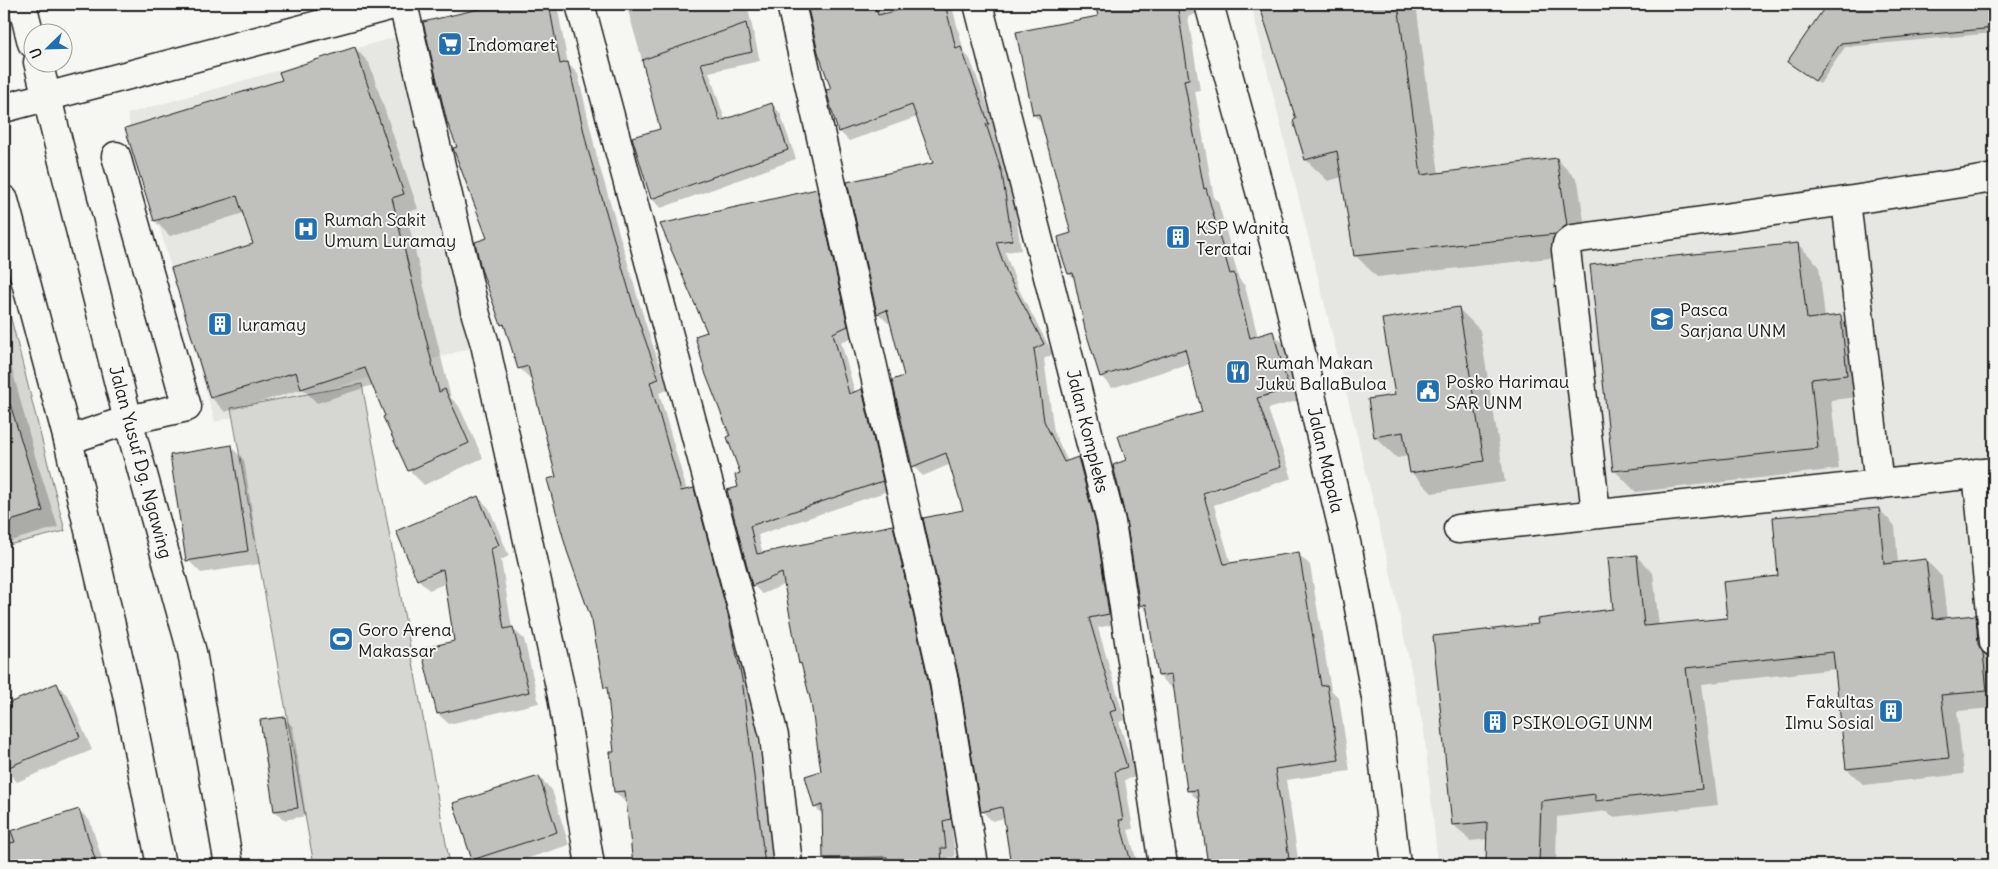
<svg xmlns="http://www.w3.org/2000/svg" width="1998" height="869" font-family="Delius,sans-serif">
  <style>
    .built { fill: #e6e6e2 }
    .green { fill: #d6d6d2; stroke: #797977 }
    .shadow { fill: #0003 }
    .building { fill: #c0c0bd; stroke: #1c1c1c }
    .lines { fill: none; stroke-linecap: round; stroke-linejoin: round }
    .minor-casing { stroke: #1c1c1c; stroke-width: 31 }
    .minor { stroke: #f6f6f2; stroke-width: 28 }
    .labels { text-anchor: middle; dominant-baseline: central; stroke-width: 4; stroke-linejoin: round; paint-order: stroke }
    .poi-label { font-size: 18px; fill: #1c1c1c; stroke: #f6f6f2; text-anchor: start }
    .street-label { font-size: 18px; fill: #1c1c1c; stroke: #f6f6f2 }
  </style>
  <rect width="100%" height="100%" fill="#f6f6f2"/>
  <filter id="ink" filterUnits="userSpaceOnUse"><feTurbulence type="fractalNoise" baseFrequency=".02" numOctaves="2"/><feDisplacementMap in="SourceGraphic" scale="10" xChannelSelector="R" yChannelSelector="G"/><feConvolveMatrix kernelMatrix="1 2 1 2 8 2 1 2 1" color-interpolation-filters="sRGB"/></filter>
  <g filter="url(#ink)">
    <g class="built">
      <path d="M1251,4h743v861h-556l-14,-134 -35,-165z"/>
      <path d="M396,37l89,307 -270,78 -88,-308z"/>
    </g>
    <g class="green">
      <path d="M4,291l61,240 -61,15z"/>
      <path d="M362,384l88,481h-136l-83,-457z"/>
    </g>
    <g class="shadow">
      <path d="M497,4l60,1 11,59 10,10 20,87 47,161 23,68 -9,3 28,98 6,-2 11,11 48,190 21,172 3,3h-143l-5,-63h-3l-10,-10v-39l-6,-62 -4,-4 -11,-66 -62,-243h-2l-11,-10 -13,-40 -4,-4 -13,-85 -30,-92 33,-142z"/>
      <path d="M636,4h111l13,57 -51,11 16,48 47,-16 8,9 16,46 -135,49 -9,-9 -18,-61 28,-8 -35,-123z"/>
      <path d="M808,4h74l4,11 44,-11h17l6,6 11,42 6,7 28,74 -3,1 17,50 9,66 -16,2 13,36 35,66 -9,5 10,73 14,30 10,-3 10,10 30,154 -20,5 27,92 -6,2 17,55 -11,3 8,49 -5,1 10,35h-129l-1,-3 3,-1 -6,-43 -13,3 -10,-10 -17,-300 -14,-47 -28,12 -10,-10 -7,-89 -15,-55 -3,1 -10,-10 56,-149 -17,-47 -68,24 -10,-10 -7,-42 -13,-37z"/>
      <path d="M1096,4h109l1,6 -18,7 12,73 -5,1 19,107 4,3 21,78 6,7 13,51 14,-5 12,12 16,56 -32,9 24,69 -78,27 17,59 67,-10 12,11 21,125 8,8 11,73 -64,9 13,85h-89l-10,-63 -11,-11 -14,-104h-4l-12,-11 -10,-62 -8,-9 -14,-144 77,-48 -14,-50 -78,25 -11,-12 -25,-95 -7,-7 3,-40 -29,-110 -9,-9 66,-98z"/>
      <path d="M1260,4h156l23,170 118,-15 21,22 10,66 -11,8 -200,22 -22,-22 -12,-78 -15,4 -22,-21 -8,-40z"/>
      <path d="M1829,4h165v29l-149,14 -25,37 -31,-23z"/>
      <path d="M355,48l14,15 49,146 -12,4 45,185 8,8 24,52 -59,27 -15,-15 -36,-85 -56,18 -14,-14 -78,23 -14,-15 44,-153 -11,-31 -74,23 -15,-15 -28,-92 156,-48z"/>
      <path d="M816,190l10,10 30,136 -15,6 14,51 7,-2 9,9 20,90 -133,45 5,19 129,-28 9,9 58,293 -7,2 3,27h-6l1,8h-125l-2,-50 -8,-8 7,-35 -10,-70 -8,-35 -4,-4 -14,-79 -24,10 -9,-9 -13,-98 1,-13 -32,-141z"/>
      <path d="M1798,244l21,22 6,52 15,-1 21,21 7,58 -37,4 8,69 -203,23 -22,-22z"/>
      <path d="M1458,308l22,22 25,152 -73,11 -21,-21 -3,-16 -11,2 -22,-21 21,-41z"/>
      <path d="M4,338l31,118 23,71 -54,16z"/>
      <path d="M231,447l13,13 16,104 -59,9 -13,-13z"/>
      <path d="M478,497l11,11 20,48 -8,4 11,68 12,11 15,64 -90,21 -11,-10 18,-72 -9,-59 -18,7 -11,-11z"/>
      <path d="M1879,509l16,17 3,37 28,-3 16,17 5,42 28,-2 17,16 2,75 -37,3 7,63 -100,11 -17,-16 -11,-100 -134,15 16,121 -105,12 -6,-6 -50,6 -1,48h-69l1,-26 -18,2 -17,-17 86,-199 76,-15 21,-54 17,17 6,53 69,-7 52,-42z"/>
      <path d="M56,684l13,13 23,53 -75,32 -13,-15v-61z"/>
      <path d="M284,718l9,9 13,89 -22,4 -9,-9z"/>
      <path d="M539,777l13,13 17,55 -62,20h-28l-6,-6z"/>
      <path d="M79,810l11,11 14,44h-100v-30z"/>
    </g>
    <g class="building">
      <path d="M500,4h49l11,60 8,-2 20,88 47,161 24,68 -9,3 31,109 13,-3 34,127 14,64 23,186h-132l-8,-74 -11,1 -4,-40h4l-7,-65 -3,1 -12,-67 -25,-70 -20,-72 9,-2 -28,-111 -10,3 -14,-45 -3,1 -20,-56 -6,-27 12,-4 -34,-90 4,-1 -10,-25 -24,-100z"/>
      <path d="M807,4h67l4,11 47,-11h20l11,45 5,-2 28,77h-3l16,49 10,67 -16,2 12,34 36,68 -10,5 10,72 20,41 14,-5 18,68 13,89 -20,4 27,92 -6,2 17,55 -12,4 8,49h-4l13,45h-121l-9,-58 -21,5 -22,-134 -36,-160 40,-8 -17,-57 -34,14 -20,-87 12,-4 -17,-66 -10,4 -30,-132 86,-19 -21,-58 -74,27 -12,-42 5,-1 -13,-37z"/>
      <path d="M1095,4h82l12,75 -5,1 20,109 2,-1 24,86 4,-1 16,65 23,-7 16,58 -32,9 24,69 -78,26 21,71 75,-12 22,134 6,-1 12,75 -64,9 15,96h-82l-11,-75 -10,1 -15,-117 -14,2 -12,-72 -6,2 -14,-86 -13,-55 13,-5 -8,-24 84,-24 -17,-63 -85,28 -15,-48 -12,-56 -5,1 -7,-21 -3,-16 13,-4 -32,-119 -6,1 -17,-83 82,-16z"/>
      <path d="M1259,4h139l23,171 136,-17 10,67 -11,9 -202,22 -17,-105 -32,9 -12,-40 3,-1z"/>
      <path d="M1827,4h167v24l-153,15 -26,38 -28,-19z"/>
      <path d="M746,23l6,29 -51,11 19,58 52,-18 16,47 -137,49 -19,-62 28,-8 -18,-69z"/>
      <path d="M355,47l49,147 -12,4 47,194 6,-3 24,54 -61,28 -25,-54 2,-1 -20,-48 -64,21 -5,-17 -86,26 -39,-130 82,-24 -16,-48 -83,25 -29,-93 157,-48 -3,-8z"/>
      <path d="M817,189l31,137 -15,7 16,61 13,-5 21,92 -133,45 7,28 136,-29 36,159 22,135 -8,2 3,27h-5l1,17h-54l-1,-8 -64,1 -1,-53 -8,3 -9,-32 16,-5 -10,-69 -10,-39 -2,1 -17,-91 -30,13 -25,-96 11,-3 -3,-12 5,-2 -13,-36 3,-1 -24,-61 -11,-39 12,-4 -47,-108z"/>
      <path d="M1798,243l9,76 34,-4 6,60 -36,4 7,69 -205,23 -23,-206z"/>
      <path d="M1459,307l25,154 -74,12 -7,-41 -29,5 -6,-38 27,-4 -13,-76z"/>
      <path d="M10,404l33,107 -39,12v-118z"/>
      <path d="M232,445l16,106 -62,10 -16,-106z"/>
      <path d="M478,496l21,49 -8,4 13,80 9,-2 16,65 -92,22 -16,-65 33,-8 -11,-72 -26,11 -21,-49z"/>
      <path d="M1879,508l5,56 42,-5 7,60 43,-4 2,29 5,9 4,38 -46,4 8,63 -103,11 -13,-117 -147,16 16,121 -107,12v-7l-54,7 -2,64h-53l1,-43 -35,3 -19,-189 105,-12 -1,-5 76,-10 -5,-51 29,-3 7,71 83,-8 -4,-36 55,-6 -5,-59z"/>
      <path d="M57,683l23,54 -76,32v-64z"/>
      <path d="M285,717l13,91 -24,3 -14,-91z"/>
      <path d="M539,776l18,56 -85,28 -19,-57z"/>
      <path d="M79,809l18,56h-93v-21l11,-2 -4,-11z"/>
    </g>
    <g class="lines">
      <defs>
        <g id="minor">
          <path d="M22,4l10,39"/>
          <path d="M403,4l73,311 9,29 77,352 28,169"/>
          <path d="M580,4l165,615 29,117 14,129"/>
          <path d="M791,4l153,677 30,184"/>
          <path d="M978,4l133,518 52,343"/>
          <path d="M1209,4l72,264 68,287 27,143 20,167"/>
          <path d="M38,62l90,358 64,232 37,213"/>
          <path d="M4,108l393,-104"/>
          <path d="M4,200l64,240 59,254 34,171"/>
          <path d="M1846,201l33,284"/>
          <path d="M68,440l60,-20 59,-13 -71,-251"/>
          <path d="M1977,473l17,169"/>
          <path d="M1596,513l-30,-263 1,-6 6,-5 273,-38 148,-23"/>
          <path d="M1458,529l536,-57"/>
        </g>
      </defs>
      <use href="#minor" class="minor-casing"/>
      <use href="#minor" class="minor"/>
    </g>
  </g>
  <defs>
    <symbol id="supermarket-square" viewBox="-11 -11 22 22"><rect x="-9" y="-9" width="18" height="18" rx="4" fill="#1f6fb2" stroke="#f6f6f2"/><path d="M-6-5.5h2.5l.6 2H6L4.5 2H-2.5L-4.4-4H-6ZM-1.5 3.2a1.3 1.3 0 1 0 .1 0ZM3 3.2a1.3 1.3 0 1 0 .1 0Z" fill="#fff"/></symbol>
    <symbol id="hospital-square" viewBox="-11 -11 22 22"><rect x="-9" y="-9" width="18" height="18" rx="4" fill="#1f6fb2" stroke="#f6f6f2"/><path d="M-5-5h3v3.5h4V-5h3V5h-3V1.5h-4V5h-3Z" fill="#fff"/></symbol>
    <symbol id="building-square" viewBox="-11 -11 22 22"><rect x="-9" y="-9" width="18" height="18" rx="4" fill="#1f6fb2" stroke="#f6f6f2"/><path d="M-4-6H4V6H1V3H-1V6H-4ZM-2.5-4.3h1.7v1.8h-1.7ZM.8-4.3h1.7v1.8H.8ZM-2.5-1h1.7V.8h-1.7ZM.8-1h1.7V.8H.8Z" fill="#fff"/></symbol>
    <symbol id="university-square" viewBox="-11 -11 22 22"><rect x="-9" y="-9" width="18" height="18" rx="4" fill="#1f6fb2" stroke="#f6f6f2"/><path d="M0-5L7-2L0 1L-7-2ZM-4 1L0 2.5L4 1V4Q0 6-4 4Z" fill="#fff"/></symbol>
    <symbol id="restaurant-square" viewBox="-11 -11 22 22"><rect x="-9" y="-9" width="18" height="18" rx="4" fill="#1f6fb2" stroke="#f6f6f2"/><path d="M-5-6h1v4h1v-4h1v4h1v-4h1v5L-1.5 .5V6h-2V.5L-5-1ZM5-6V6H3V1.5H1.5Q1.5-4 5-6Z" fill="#fff"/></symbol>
    <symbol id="civic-square" viewBox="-11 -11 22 22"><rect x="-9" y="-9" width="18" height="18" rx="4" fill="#1f6fb2" stroke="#f6f6f2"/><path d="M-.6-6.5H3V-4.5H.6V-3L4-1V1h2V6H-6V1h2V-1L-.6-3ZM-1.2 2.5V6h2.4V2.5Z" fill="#fff"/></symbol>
    <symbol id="stadium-square" viewBox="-11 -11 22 22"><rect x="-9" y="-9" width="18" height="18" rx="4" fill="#1f6fb2" stroke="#f6f6f2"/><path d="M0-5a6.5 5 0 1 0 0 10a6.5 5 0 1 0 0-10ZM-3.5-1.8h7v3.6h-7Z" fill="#fff"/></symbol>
  </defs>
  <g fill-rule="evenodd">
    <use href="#supermarket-square" x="436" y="30" width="28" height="28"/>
    <use href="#hospital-square" x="292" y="215" width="28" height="28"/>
    <use href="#building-square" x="1164" y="223" width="28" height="28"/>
    <use href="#university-square" x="1648" y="305" width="28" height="28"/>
    <use href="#building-square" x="206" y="310" width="28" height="28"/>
    <use href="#restaurant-square" x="1224" y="358" width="28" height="28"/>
    <use href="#civic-square" x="1414" y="377" width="28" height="28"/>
    <use href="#stadium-square" x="327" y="625" width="28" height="28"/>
    <use href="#building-square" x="1877" y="697" width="28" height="28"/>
    <use href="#building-square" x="1481" y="708" width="28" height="28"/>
  </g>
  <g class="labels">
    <g class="poi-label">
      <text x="468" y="44">Indomaret</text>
      <text x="324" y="219">Rumah Sakit<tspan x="324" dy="21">Umum Luramay</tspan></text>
      <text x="1196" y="227">KSP Wanita<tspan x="1196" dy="21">Teratai</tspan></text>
      <text x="1680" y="309">Pasca<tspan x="1680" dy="21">Sarjana UNM</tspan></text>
      <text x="238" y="324">luramay</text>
      <text x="1256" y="362">Rumah Makan<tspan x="1256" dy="21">Juku BallaBuloa</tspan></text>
      <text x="1446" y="381">Posko Harimau<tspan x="1446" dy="21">SAR UNM</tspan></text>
      <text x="358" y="629">Goro Arena<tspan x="358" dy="21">Makassar</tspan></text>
      <text x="1874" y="701" text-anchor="end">Fakultas<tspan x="1874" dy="21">Ilmu Sosial</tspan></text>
      <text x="1512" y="722">PSIKOLOGI UNM</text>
    </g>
    <g class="street-label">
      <text transform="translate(1088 431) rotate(76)">Jalan Kompleks</text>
      <text transform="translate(1326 460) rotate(77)">Jalan Mapala</text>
      <text transform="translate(141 462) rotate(75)">Jalan Yusuf Dg. Ngawing</text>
    </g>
  </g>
  <rect width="1998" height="869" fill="none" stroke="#f6f6f2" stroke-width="20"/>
  <rect x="10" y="10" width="1978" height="849" fill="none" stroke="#1c1c1c" stroke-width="2" filter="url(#ink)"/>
  <g transform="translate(48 48) rotate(247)"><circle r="24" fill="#f6f6f2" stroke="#9f9f9c"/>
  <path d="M0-4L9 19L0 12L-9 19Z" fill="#1f6fb2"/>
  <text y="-8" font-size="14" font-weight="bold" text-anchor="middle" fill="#1c1c1c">U</text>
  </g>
</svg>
